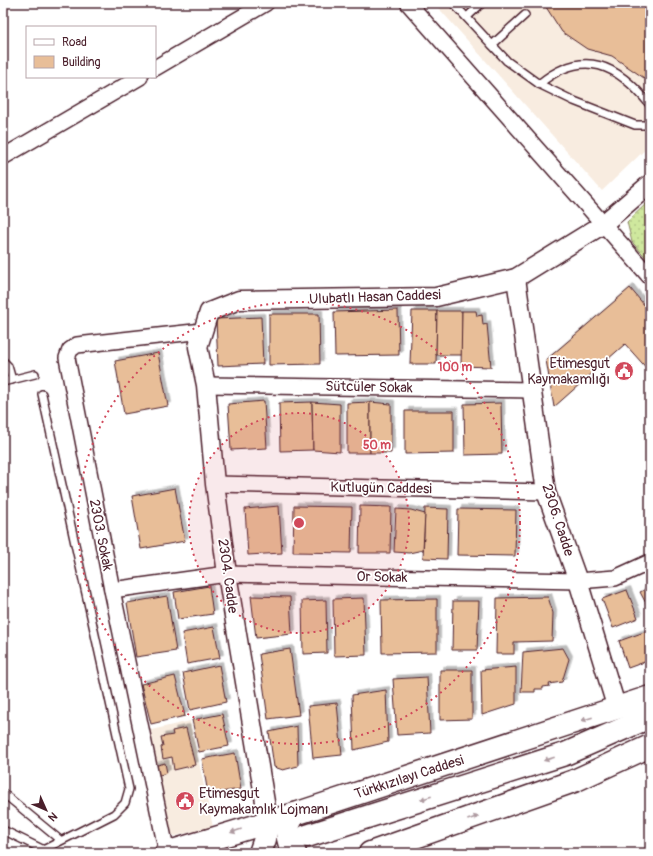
<svg xmlns="http://www.w3.org/2000/svg" width="653" height="856" font-family="Pangolin,sans-serif">
  <style>
    .built { fill: #f8ece0 }
    .park { fill: url(#park-dots); stroke: #8c8464 }
    .building { fill: #e8be98; stroke: #4a1f2b; filter: url(#shadow) }
    .lines { fill: none; stroke-linecap: round; stroke-linejoin: round }
    .service-casing { stroke: #4a1f2b; stroke-width: 10 }
    .minor-casing { stroke: #4a1f2b; stroke-width: 18 }
    .tertiary-casing { stroke: #4a1f2b; stroke-width: 21 }
    .primary-casing { stroke: #4a1f2b; stroke-width: 25 }
    .service { stroke: #fff; stroke-width: 7 }
    .minor { stroke: #fff; stroke-width: 15 }
    .tertiary { stroke: #fff; stroke-width: 18 }
    .primary { stroke: #fff; stroke-width: 22 }
    .oneway { fill: #ae9aa0 }
    .ring { fill: none; stroke: #d1495b; stroke-width: 2; stroke-dasharray: 2 4 }
    .labels { text-anchor: middle; dominant-baseline: central; stroke-width: 3.5; stroke-linejoin: round; paint-order: stroke }
    .street-label { font-size: 14px; fill: #4a1f2b; stroke: #fff }
    .poi-label { font-size: 14px; fill: #4a1f2b; stroke: #fff; text-anchor: end }
    .centre { fill: #d1495b; stroke: #fff; stroke-width: 2 }
    .ring-label { font-size: 12px; text-anchor: middle; font-weight: bold; fill: #d1495b; stroke: #fff; stroke-width: 3.5; stroke-linejoin: round; paint-order: stroke }
  </style>
  <defs>
    <pattern id="park-dots" width="8" height="8" patternUnits="userSpaceOnUse"><rect width="8" height="8" fill="#cfe89e"/><path d="M2 2h.1M6 6h.1" fill="none" stroke="#b3c788" stroke-width="1.8" stroke-linecap="round"/></pattern>
    <filter id="shadow"><feDropShadow dx="3.5" dy="-3.5" stdDeviation="0" flood-color="#0004"/></filter>
  </defs>
  <rect width="100%" height="100%" fill="#fff"/>
  <filter id="ink" filterUnits="userSpaceOnUse"><feTurbulence type="fractalNoise" baseFrequency=".025" numOctaves="2"/><feDisplacementMap in="SourceGraphic" scale="8" xChannelSelector="R" yChannelSelector="G"/><feConvolveMatrix kernelMatrix="1 2 1 2 8 2 1 2 1" color-interpolation-filters="sRGB"/></filter>
  <g filter="url(#ink)">
    <g class="built">
      <path d="M434,3h216v142l-48,46z"/>
      <path d="M190,721l23,106 -38,9 -5,-3 -23,-102z"/>
    </g>
    <path class="park" d="M650,200v62l-18,-20 -5,-20z"/>
    <g class="building">
      <path d="M546,3h104v83l-3,-6 -35,-24 -25,-7 -25,-17 -16,-25z"/>
      <path d="M630,288l20,24v60l-25,-28 -71,63 -8,-47z"/>
      <path d="M398,310l1,45 -64,1 -1,-44z"/>
      <path d="M412,311h25l-1,53h-26z"/>
      <path d="M437,311h25v44h-26z"/>
      <path d="M462,311h14l1,5 5,-1 1,10 4,-1 4,43 -30,-1z"/>
      <path d="M269,314h50l1,50 -51,1z"/>
      <path d="M261,317l2,47 -45,2 -2,-47z"/>
      <path d="M158,353l10,53 -44,8 -9,-53z"/>
      <path d="M264,401l3,47 -36,2 -3,-46z"/>
      <path d="M312,402l1,48 -33,1 -1,-48z"/>
      <path d="M312,402l28,2v48l-27,-2z"/>
      <path d="M370,402v51h-23v-50z"/>
      <path d="M370,402l21,2v49h-21z"/>
      <path d="M501,403l1,51 -37,1 -1,-51z"/>
      <path d="M405,411h49v42l-49,1z"/>
      <path d="M175,488l10,53 -44,8 -9,-53z"/>
      <path d="M279,506l3,47 -34,2 -3,-46z"/>
      <path d="M294,506l58,1 -1,46 -58,-1z"/>
      <path d="M360,506l31,1 -1,46h-31z"/>
      <path d="M425,508l23,1 -1,50 -24,-1z"/>
      <path d="M396,509l15,1 14,4 -2,36 -14,3 -15,-1z"/>
      <path d="M458,509l58,1 -1,46 -58,-1z"/>
      <path d="M209,586l4,28 -35,5 -4,-27z"/>
      <path d="M650,587v24l-10,-19z"/>
      <path d="M627,590l11,28 -25,10 -11,-29z"/>
      <path d="M167,596l9,55 -40,6 -9,-54z"/>
      <path d="M251,596l39,1 2,37 -36,4z"/>
      <path d="M548,597l5,16 -1,28 -38,1v12h-18l1,-56z"/>
      <path d="M364,598l2,57 -32,1 -1,-57z"/>
      <path d="M437,599v53l-55,1 -1,-53z"/>
      <path d="M326,600l1,53 -24,1 -1,-53z"/>
      <path d="M453,601h26l-2,49h-25z"/>
      <path d="M214,627l6,31 -33,6 -5,-31z"/>
      <path d="M650,630v30l-22,8 -9,-27z"/>
      <path d="M563,648l6,11 -7,23 -13,2 1,2 -7,1v2h-8v3h-14l2,-40z"/>
      <path d="M290,649l9,66 -31,4 -9,-65z"/>
      <path d="M219,665l7,37 -36,8 -7,-37z"/>
      <path d="M516,667v37l-34,11 -1,-45z"/>
      <path d="M440,670h32v49l-32,1z"/>
      <path d="M175,676l10,40 -34,8 -10,-40z"/>
      <path d="M427,677l3,56 -33,2 -4,-56z"/>
      <path d="M386,690l2,52 -34,8 -2,-55z"/>
      <path d="M337,703l5,52 -29,3 -5,-52z"/>
      <path d="M222,714l7,32 -30,6 -7,-32z"/>
      <path d="M297,726l1,40 -15,4 -9,-3 -5,-35z"/>
      <path d="M186,728l9,37 -21,5 -2,-13 -9,2 -2,-12 2,-1 -2,-9 12,-2 -1,-4z"/>
      <path d="M235,753l6,36 -33,5 -6,-35z"/>
      <path d="M165,763l2,10 -11,3 -2,-10z"/>
    </g>
    <g class="lines">
      <defs>
        <g id="service">
          <path d="M453,3l54,58 32,23 35,17 61,24h15"/>
          <path d="M467,17l15,-14"/>
          <path d="M492,45l33,-30"/>
          <path d="M539,84c45,-37 79,-19 111,21"/>
          <path d="M3,361l5,5 4,14"/>
          <path d="M3,382l32,-8"/>
          <path d="M3,793l57,47"/>
          <path d="M3,830l41,20"/>
          <path d="M37,853l77,-39 11,-11 4,-14 -87,-395"/>
        </g>
        <g id="minor">
          <path d="M408,3l242,274"/>
          <path d="M155,68l111,-65"/>
          <path d="M3,157l137,-80"/>
          <path d="M206,385l326,5"/>
          <path d="M215,484l331,8"/>
          <path d="M112,590l115,-16 351,7 37,-3 35,-16"/>
          <path d="M167,853l-55,-263 -45,-232 3,-8 7,-5 126,-14"/>
        </g>
        <g id="tertiary">
          <path d="M516,278l30,214 32,89 39,128"/>
          <path d="M268,820l-41,-246 -12,-90 -9,-99 -8,-38 11,-35 30,-12 197,-3 80,-19 86,-53 48,-41"/>
        </g>
        <g id="primary">
          <path d="M307,836l258,-82 85,-37"/>
          <path d="M166,853l129,-39 355,-117"/>
          <path d="M260,853l5,-14 3,-19"/>
          <path d="M295,853c-10,-13 -10,-26 0,-39"/>
          <path d="M370,853l204,-72 76,-35"/>
        </g>
      </defs>
      <use href="#service" class="service-casing"/>
      <use href="#minor" class="minor-casing"/>
      <use href="#tertiary" class="tertiary-casing"/>
      <use href="#primary" class="primary-casing"/>
      <use href="#service" class="service"/>
      <use href="#minor" class="minor"/>
      <use href="#tertiary" class="tertiary"/>
      <use href="#primary" class="primary"/>
    </g>
    <defs><path id="oneway-solid" d="M-6-.8H1V-3.2L6.5 0L1 3.2V.8H-6Z"/></defs>
    <g class="oneway">
      <use href="#oneway-solid" transform="translate(587 719) rotate(162)"/>
      <use href="#oneway-solid" transform="translate(549 759) rotate(162)"/>
      <use href="#oneway-solid" transform="translate(426 798) rotate(162)"/>
      <use href="#oneway-solid" transform="translate(473 818) rotate(-19)"/>
      <use href="#oneway-solid" transform="translate(236 831) rotate(161)"/>
    </g>
  </g>
  <circle cx="299" cy="523" r="110" fill="#d1495b" fill-opacity=".12"/>
  <g class="ring">
    <circle cx="299" cy="523" r="110"/>
    <circle cx="299" cy="523" r="221"/>
  </g>
  <defs>
    <symbol id="civic-disc" viewBox="-11 -11 22 22"><circle r="9.5" fill="#d1495b" stroke="#fff"/><path d="M-.6-6.5H3V-4.5H.6V-3L4-1V1h2V6H-6V1h2V-1L-.6-3ZM-1.2 2.5V6h2.4V2.5Z" fill="#fff"/></symbol>
  </defs>
  <g fill-rule="evenodd">
    <use href="#civic-disc" x="613" y="360" width="22" height="22"/>
    <use href="#civic-disc" x="174" y="790" width="22" height="22"/>
  </g>
  <g class="labels">
    <g class="street-label">
      <text transform="translate(375 297) rotate(-2)">Ulubatlı Hasan Caddesi</text>
      <text transform="translate(369 387) rotate(1)">Sütcüler Sokak</text>
      <text transform="translate(381 488) rotate(1)">Kutlugün Caddesi</text>
      <text transform="translate(558 520) rotate(72)">2306. Cadde</text>
      <text transform="translate(101 535) rotate(79)">2303. Sokak</text>
      <text transform="translate(228 576) rotate(82)">2304. Cadde</text>
      <text transform="translate(382 577) rotate(1)">Or Sokak</text>
      <text transform="translate(409 777) rotate(-18)">Türkkızılayı Caddesi</text>
    </g>
    <g class="poi-label">
      <text x="610" y="363">Etimesgut<tspan x="610" dy="16">Kaymakamlığı</tspan></text>
      <text x="199" y="793" text-anchor="start">Etimesgut<tspan x="199" dy="16">Kaymakamlık Lojmanı</tspan></text>
    </g>
  </g>
  <circle cx="299" cy="523" r="6" class="centre"/>
  <g class="ring-label">
    <text x="455" y="371">100 m</text>
    <text x="377" y="449">50 m</text>
  </g>
  <rect width="653" height="856" fill="none" stroke="#fff" stroke-width="16"/>
  <rect x="8" y="8" width="637" height="840" fill="none" stroke="#4a1f2b" stroke-width="1.5" filter="url(#ink)"/>
  <rect x="26" y="26" width="130" height="52" fill="#ffffff" stroke="#b7a5aa"/>
  <rect x="34" y="39" width="20" height="6" fill="#ffffff" stroke="#b7a5aa"/>
  <text x="62" y="46" font-size="12" fill="#4a1f2b">Road</text>
  <rect x="34" y="56" width="20" height="12" fill="#e8be98" stroke="#b7a5aa"/>
  <text x="62" y="66" font-size="12" fill="#4a1f2b">Building</text>
  <g transform="translate(46 810) rotate(135)" stroke="#ffffff" stroke-width="3" paint-order="stroke">
  <path d="M0-3L7 15L0 10L-7 15Z" fill="#4a1f2b"/>
  <text y="-6" font-size="11" font-weight="bold" text-anchor="middle" fill="#4a1f2b">N</text>
  </g>
</svg>
